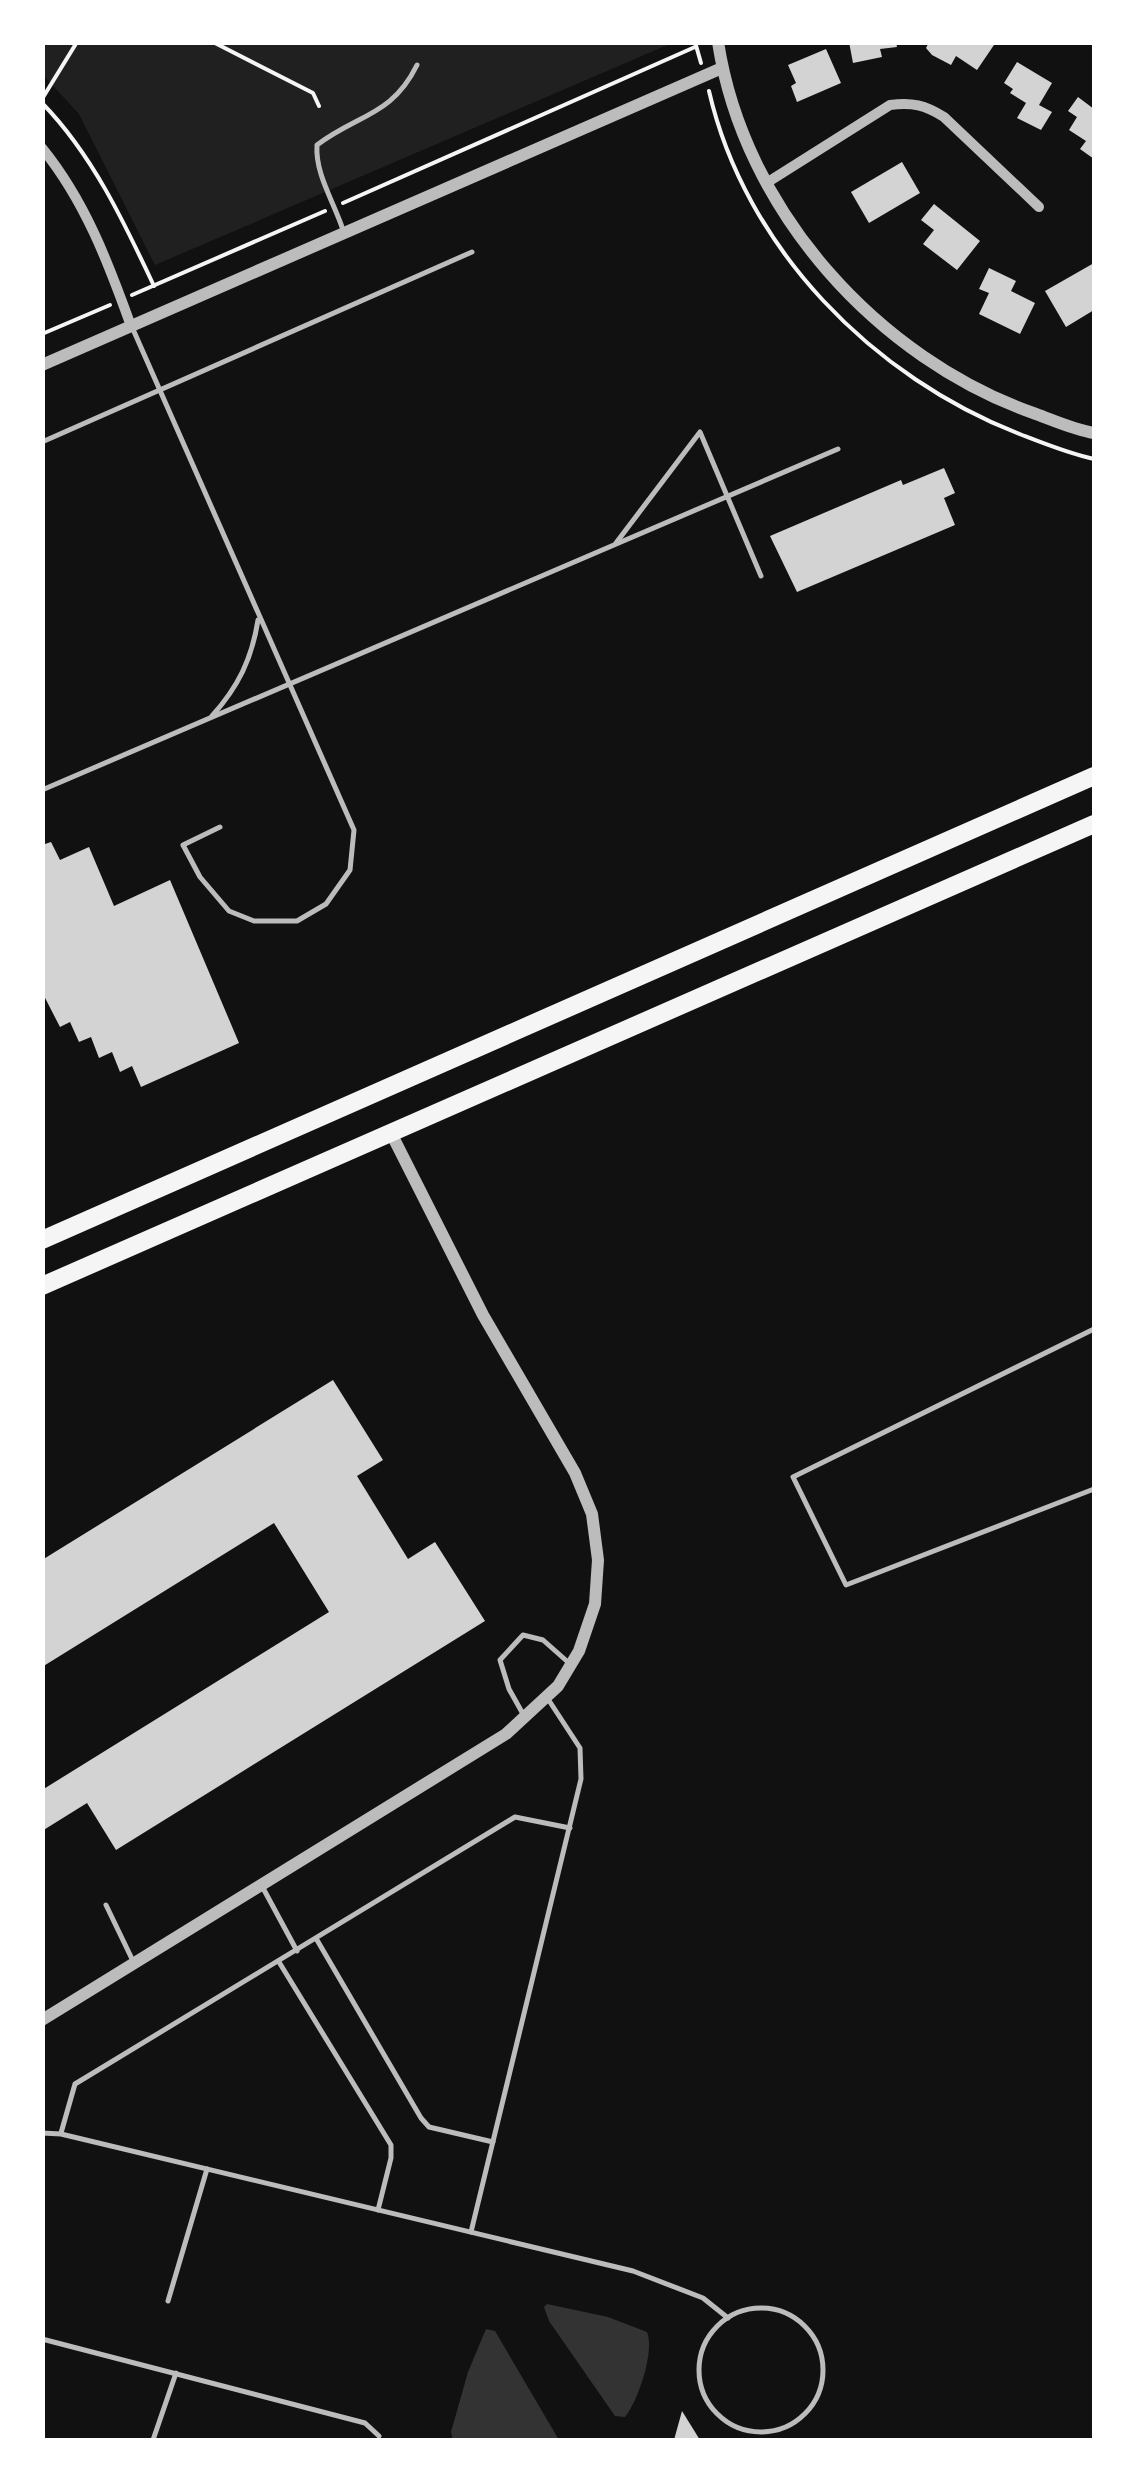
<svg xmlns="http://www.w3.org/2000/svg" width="1137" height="2483" font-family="Ubuntu,sans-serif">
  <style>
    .green { fill: #202020 }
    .water { fill: #333 }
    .building { fill: #d3d3d3 }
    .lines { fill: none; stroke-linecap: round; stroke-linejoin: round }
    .path { stroke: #f5f5f5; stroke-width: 4 }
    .service { stroke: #bcbcbc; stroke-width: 5 }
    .minor { stroke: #bcbcbc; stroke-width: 10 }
    .tertiary { stroke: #bcbcbc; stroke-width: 12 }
    .trunk { stroke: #f5f5f5; stroke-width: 18 }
  </style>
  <rect width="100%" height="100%" fill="#111"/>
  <path class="green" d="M43,43h629l-517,222 -76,-151 -36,-39z"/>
  <g class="water">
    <path d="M547,2304l61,13 39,15c8,19 -9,69 -22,85l-10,-1 -66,-95 -5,-14z"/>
    <path d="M486,2329l9,2 64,109h-106l-2,-8 17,-60z"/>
  </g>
  <g class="building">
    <path d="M849,42h47l1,5 -17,2 2,8 -29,6z"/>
    <path d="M929,42h67l-19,28 -21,-14 -5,9 -19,-10 -6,-7z"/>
    <path d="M826,49l15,34 -44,19 -6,-16 5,-3 -8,-18z"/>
    <path d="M1017,62l35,21 -13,22 13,7 -11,18 -24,-12 9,-15 -16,-10 3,-4 -9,-6z"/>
    <path d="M1078,97l16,12v50l-14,-10 6,-8 -17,-11 8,-13 -9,-6z"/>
    <path d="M902,162l18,31 -51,30 -18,-31z"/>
    <path d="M934,204l46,37 -23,29 -34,-26 11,-14 -13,-10z"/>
    <path d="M1094,263v47l-28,17 -21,-36z"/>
    <path d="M989,268l27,13 -5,10 24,12 -15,31 -41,-20 10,-21 -10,-4z"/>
    <path d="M944,468l11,25 -11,5 11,27 -158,67 -27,-56 131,-56 2,5z"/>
    <path d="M51,842l9,18 29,-13 25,59 56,-26 69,163 -98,44 -9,-21 -12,6 -8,-20 -13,6 -8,-21 -12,5 -9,-20 -10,5 -18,-35v-147z"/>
    <path d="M333,1380l50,80 -26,16 51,83 27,-17 50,79 -369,229 -29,-47 -45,28v-41l287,-178 -55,-89 -232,144v-107z"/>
    <path d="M682,2411l18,29h-26z"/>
  </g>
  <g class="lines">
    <g class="path">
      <path d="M213,42l100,51 6,13"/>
      <path d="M695,42l6,21"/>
      <path d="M709,91c36,157 164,287 313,344 23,9 48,19 72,24"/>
      <path d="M42,99l35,-57"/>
      <path d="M42,103c50,51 82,119 112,183"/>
      <path d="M343,203l352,-156"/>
      <path d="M132,295l193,-84"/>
      <path d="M42,334l68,-29"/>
    </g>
    <g class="service">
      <path d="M343,230c-9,-28 -28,-56 -26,-85 41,-31 75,-29 100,-80"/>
      <path d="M132,327l222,503 -4,40 -24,34 -29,17h-43l-25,-10 -29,-34 -17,-32 37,-18"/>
      <path d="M42,442l430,-190"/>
      <path d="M616,543l84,-111 61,144"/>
      <path d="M212,716c26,-29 40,-57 46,-96"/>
      <path d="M42,790l796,-341"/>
      <path d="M1094,1329l-301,148 53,108 248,-96"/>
      <path d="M523,1714l-14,-25 -9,-29 23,-25 20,5 26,23"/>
      <path d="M263,1888l34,63"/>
      <path d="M106,1905l27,56"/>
      <path d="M317,1940l104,178 8,9 64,15"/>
      <path d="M279,1962l112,183v13l-13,52"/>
      <path d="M42,2133l19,1 572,137 70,27 25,20"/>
      <path d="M61,2133l14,-49 440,-267 55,11"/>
      <path d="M471,2232l110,-453 -1,-31 -32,-49"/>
      <path d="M168,2301l39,-132"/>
      <circle cx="761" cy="2370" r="62"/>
      <path d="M42,2339l323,84 14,13"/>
      <path d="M153,2440l23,-67"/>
    </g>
    <g class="minor">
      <path d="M42,148c43,53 66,114 89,178"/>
      <path d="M768,182l122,-77c22,-3 35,0 54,12l95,90"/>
    </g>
    <g class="tertiary">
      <path d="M718,42c26,169 160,317 318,372 19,7 39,16 58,19"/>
      <path d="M42,365l680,-297"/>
      <path d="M42,2020l464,-286 52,-48 21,-35 16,-47 3,-44 -6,-46 -17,-41 -92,-158 -92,-182"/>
    </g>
    <g class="trunk">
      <path d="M42,1240l1052,-464"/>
      <path d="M42,1286l1052,-462"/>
    </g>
  </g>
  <rect width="1137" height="2483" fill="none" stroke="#ffffff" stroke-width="90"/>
</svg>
